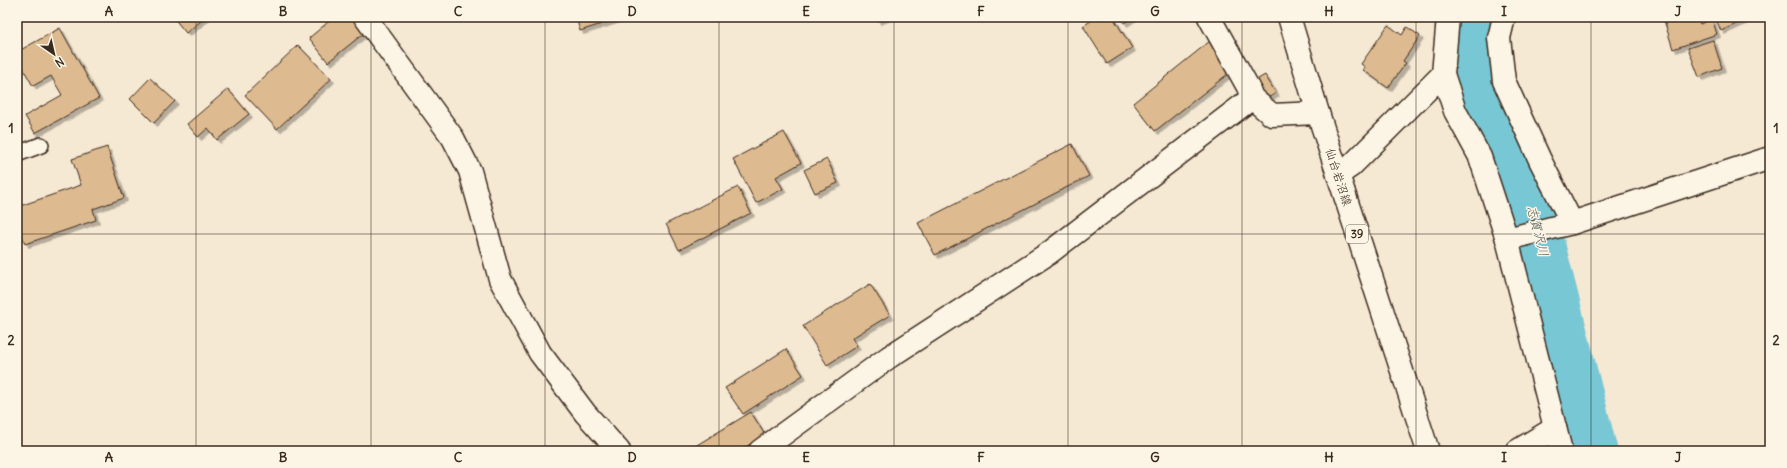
<svg xmlns="http://www.w3.org/2000/svg" width="1787" height="468" font-family="Delius,'Klee One',sans-serif">
  <style>
    .lines { fill: none; stroke-linecap: round; stroke-linejoin: round }
    .river { stroke: #78c7d5; stroke-width: 47 }
    .building { fill: #ddba8f; stroke: #3b2a1e; filter: url(#shadow) }
    .service-casing { stroke: #3b2a1e; stroke-width: 18 }
    .minor-casing { stroke: #3b2a1e; stroke-width: 25 }
    .primary-casing { stroke: #3b2a1e; stroke-width: 25 }
    .service { stroke: #fcf5e5; stroke-width: 15 }
    .minor { stroke: #fcf5e5; stroke-width: 22 }
    .primary { stroke: #fcf5e5; stroke-width: 22 }
    .grid { fill: none; stroke: #3b2a1e; stroke-width: 1; stroke-opacity: 0.55 }
    .labels { text-anchor: middle; dominant-baseline: central; stroke-width: 3; stroke-linejoin: round; paint-order: stroke }
    .shield { fill: #fcf5e5; stroke: #75675a; stroke-width: 1 }
    .shield-label { font-size: 11px; font-weight: bold; fill: #3b2a1e }
    .street-label { font-size: 12px; fill: #3b2a1e; stroke: #fcf5e5 }
    .water-label { font-size: 13px; font-style: italic; fill: #4d5955; stroke: #fcf5e5 }
    .neatline { fill: none; stroke: #3b2a1e; stroke-width: 1.5 }
    .grid-label { font-size: 13px; text-anchor: middle; font-weight: bold; fill: #3b2a1e }
  </style>
  <defs>
    <filter id="shadow"><feDropShadow dx="3.5" dy="3.5" stdDeviation="0" flood-color="#0004"/></filter>
  </defs>
  <rect width="100%" height="100%" fill="#f6e9d4"/>
  <filter id="ink" filterUnits="userSpaceOnUse"><feTurbulence type="fractalNoise" baseFrequency=".025" numOctaves="2"/><feDisplacementMap in="SourceGraphic" scale="8" xChannelSelector="R" yChannelSelector="G"/><feConvolveMatrix kernelMatrix="1 2 1 2 8 2 1 2 1" color-interpolation-filters="sRGB"/></filter>
  <g filter="url(#ink)">
    <g class="lines">
      <path class="river" d="M1476,17l-3,15 6,45 19,51 29,60 67,263"/>
    </g>
    <g class="building">
      <path d="M173,17h33l-20,16z"/>
      <path d="M334,17h23l11,13 -40,32 -19,-24z"/>
      <path d="M576,17h40l1,2 -37,12z"/>
      <path d="M876,17h12l-11,4z"/>
      <path d="M1097,17h16l19,31 -25,16 -24,-38z"/>
      <path d="M1120,17h13l-9,6z"/>
      <path d="M1663,17h34l3,7 12,-5 5,15 -44,15z"/>
      <path d="M1715,17h36l-30,14z"/>
      <path d="M1388,25l14,10 5,-8 13,9 -17,25 3,2 -18,25 -25,-18 2,-3 -4,-3z"/>
      <path d="M60,28l39,70 -64,35 -10,-17 37,-21 -11,-19 -18,10 -16,-28v-6z"/>
      <path d="M1713,40l9,28 -23,9 -11,-29z"/>
      <path d="M1210,41l23,29 -78,61 -22,-28z"/>
      <path d="M298,45l33,34 -54,50 -32,-34z"/>
      <path d="M1265,75l11,18 -8,5 -10,-19z"/>
      <path d="M150,78l25,23 -21,22 -24,-24z"/>
      <path d="M228,89l21,25 -32,26 -9,-12 -10,9 -11,-13z"/>
      <path d="M784,132l17,31 -25,14 7,12 -27,14 -23,-44z"/>
      <path d="M17,134l4,11 -4,1z"/>
      <path d="M1072,144l17,32 -154,79 -17,-32z"/>
      <path d="M107,147l17,51 -31,11 3,11 -71,24 -8,-24v-13l64,-22 -9,-26z"/>
      <path d="M827,159l11,24 -23,10 -11,-23z"/>
      <path d="M738,187l13,26 -72,37 -13,-26z"/>
      <path d="M870,284l20,31 -38,23 5,8 -30,19 -24,-39z"/>
      <path d="M786,349l17,26 -60,39 -18,-26z"/>
      <path d="M751,412l14,23 -26,16h-52z"/>
    </g>
    <g class="lines">
      <defs>
        <path id="service" d="M17,154l24,-9"/>
        <g id="minor">
          <path d="M365,17l88,121 17,33 30,108 40,74 45,60 34,38"/>
          <path d="M1209,17l39,70 4,11"/>
          <path d="M1448,17l-5,57 12,37 25,46 27,82 54,212"/>
          <path d="M1504,17l-5,21 5,43 36,79 32,63"/>
          <path d="M1338,175l13,-9 92,-92"/>
          <path d="M1507,239l65,-16 198,-65"/>
          <path d="M760,451l129,-94 160,-104 203,-155 20,17 46,-2"/>
          <path d="M1517,451l38,-23"/>
        </g>
        <path id="primary" d="M1289,17l29,96 110,338"/>
      </defs>
      <use href="#service" class="service-casing"/>
      <use href="#minor" class="minor-casing"/>
      <use href="#primary" class="primary-casing"/>
      <use href="#service" class="service"/>
      <use href="#minor" class="minor"/>
      <use href="#primary" class="primary"/>
    </g>
  </g>
  <path class="grid" d="M196,17v434M371,17v434M545,17v434M719,17v434M894,17v434M1068,17v434M1242,17v434M1416,17v434M1591,17v434M17,234h1753"/>
  <g class="labels">
    <rect class="shield" x="1346" y="225" width="22" height="18" rx="3"/>
    <g class="shield-label">
      <text x="1357" y="234">39</text>
    </g>
    <g class="street-label">
      <text transform="translate(1339 177) rotate(72)">仙台岩沼線</text>
    </g>
    <g class="water-label">
      <text transform="translate(1538 231) rotate(76)">志賀沢川</text>
    </g>
  </g>
  <rect width="1787" height="468" fill="none" stroke="#fcf5e5" stroke-width="44"/>
  <g transform="translate(54 54) rotate(146)" stroke="#fcf5e5" stroke-width="3" paint-order="stroke">
  <path d="M0-3L7 15L0 10L-7 15Z" fill="#3b2a1e"/>
  <text y="-6" font-size="11" font-weight="bold" text-anchor="middle" fill="#3b2a1e">N</text>
  </g>
  <rect x="22" y="22" width="1743" height="424" class="neatline"/>
  <g class="grid-label">
    <text x="109" y="16">A</text>
    <text x="283" y="16">B</text>
    <text x="458" y="16">C</text>
    <text x="632" y="16">D</text>
    <text x="806" y="16">E</text>
    <text x="981" y="16">F</text>
    <text x="1155" y="16">G</text>
    <text x="1329" y="16">H</text>
    <text x="1504" y="16">I</text>
    <text x="1678" y="16">J</text>
    <text x="11" y="133">1</text>
    <text x="1776" y="133">1</text>
    <text x="11" y="345">2</text>
    <text x="1776" y="345">2</text>
    <text x="109" y="462">A</text>
    <text x="283" y="462">B</text>
    <text x="458" y="462">C</text>
    <text x="632" y="462">D</text>
    <text x="806" y="462">E</text>
    <text x="981" y="462">F</text>
    <text x="1155" y="462">G</text>
    <text x="1329" y="462">H</text>
    <text x="1504" y="462">I</text>
    <text x="1678" y="462">J</text>
  </g>
</svg>
